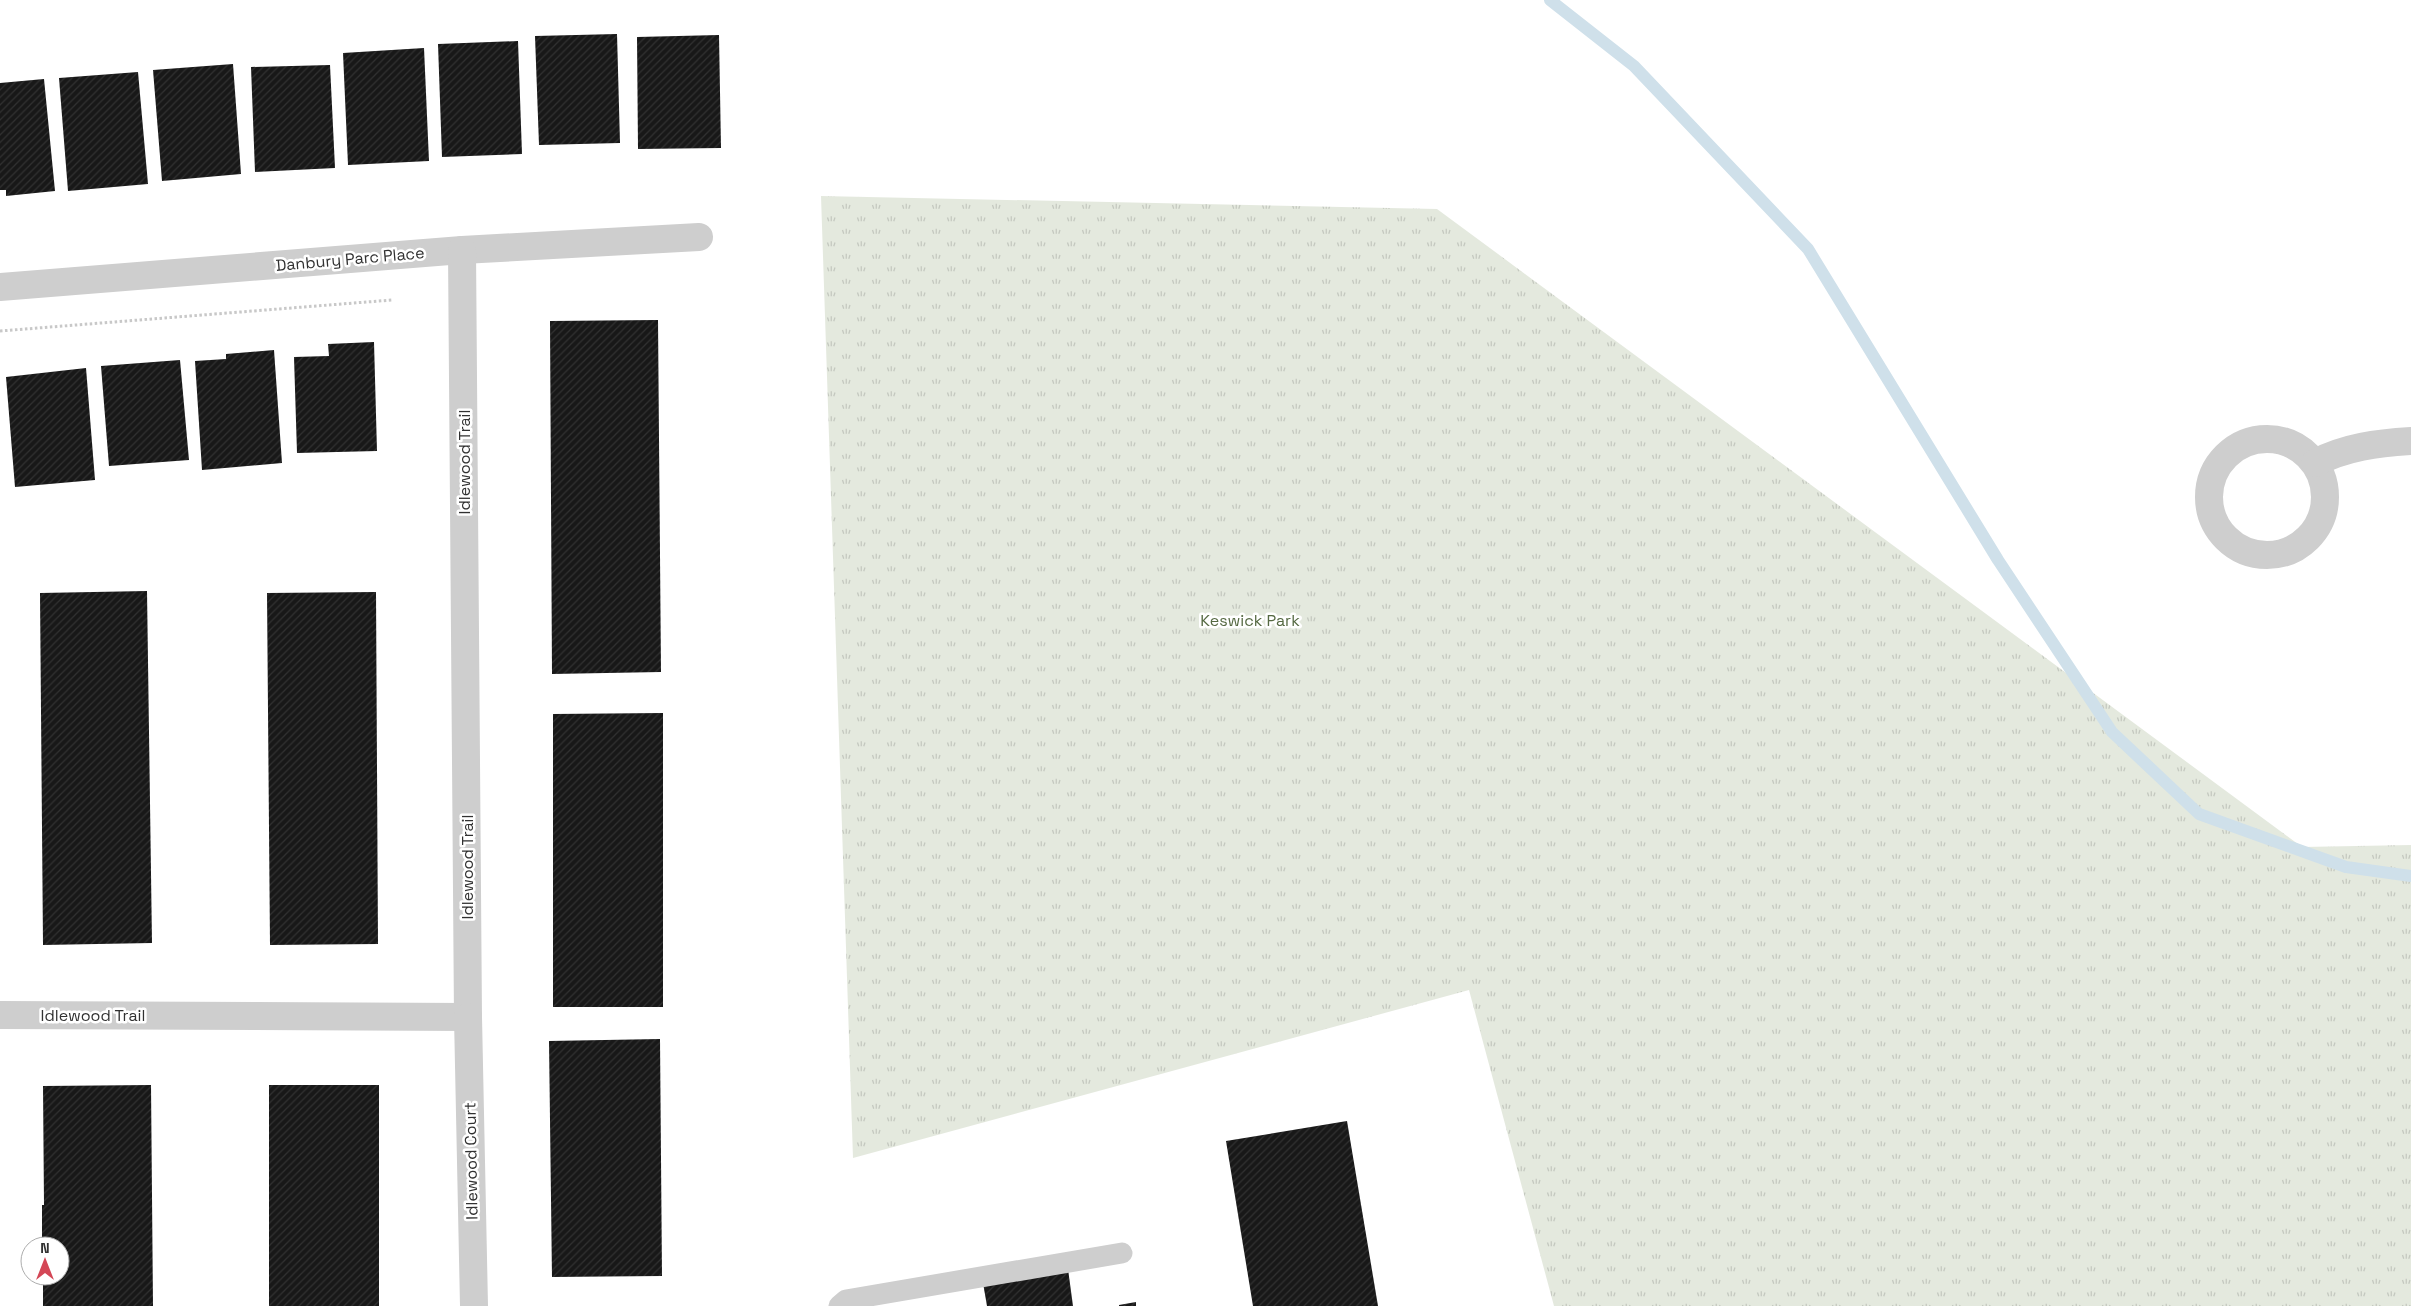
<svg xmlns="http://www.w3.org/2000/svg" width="2411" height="1306" font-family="'Space Grotesk',sans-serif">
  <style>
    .park { fill: url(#park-tufts) }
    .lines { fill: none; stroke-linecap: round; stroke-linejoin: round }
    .stream { stroke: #cfe0ea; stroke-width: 12 }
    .building { fill: url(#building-hatch) }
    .path { stroke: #c8c8c8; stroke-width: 3; stroke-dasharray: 2.5 2.5; stroke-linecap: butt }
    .service { stroke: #cecece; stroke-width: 21 }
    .minor { stroke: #cecece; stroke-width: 28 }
    .labels { text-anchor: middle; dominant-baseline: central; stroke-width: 5; stroke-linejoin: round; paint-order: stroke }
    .street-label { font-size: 16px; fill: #313131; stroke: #fff }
    .park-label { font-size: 16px; fill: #556942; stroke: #fff }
  </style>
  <defs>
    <pattern id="park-tufts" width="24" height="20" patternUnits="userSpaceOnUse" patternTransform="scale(1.25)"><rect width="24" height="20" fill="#e4e9de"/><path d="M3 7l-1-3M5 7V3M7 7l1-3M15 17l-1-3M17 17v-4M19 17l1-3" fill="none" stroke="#c4c8bf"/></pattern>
    <pattern id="building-hatch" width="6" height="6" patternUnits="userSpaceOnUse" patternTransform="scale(1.25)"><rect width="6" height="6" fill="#181818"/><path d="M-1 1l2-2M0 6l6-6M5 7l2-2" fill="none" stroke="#313131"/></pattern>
  </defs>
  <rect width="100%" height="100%" fill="#fff"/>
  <path class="park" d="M821,196l616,13 865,638 109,-2v461h-857l-85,-316 -616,168z"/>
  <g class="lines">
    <path class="stream" d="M1550,0l84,66 174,183 190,311 114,172 87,82 147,53 65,9"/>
  </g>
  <g class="building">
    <path d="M617,34l3,109 -81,2 -4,-109z"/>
    <path d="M719,35l2,113 -83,1 -1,-112z"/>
    <path d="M518,41l4,113 -80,3 -4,-113z"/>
    <path d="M424,48l5,113 -81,4 -5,-112z"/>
    <path d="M233,64l8,110 -79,7 -9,-111z"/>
    <path d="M330,65l5,103 -80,4 -4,-105z"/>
    <path d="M138,72l10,112 -80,7 -9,-113z"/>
    <path d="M44,79l11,112 -49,5v-6h-6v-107z"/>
    <path d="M658,320l3,352 -109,2 -2,-353z"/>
    <path d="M374,342l3,109 -80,2 -3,-96 35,-1 -1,-12z"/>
    <path d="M274,350l8,113 -80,7 -7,-109 31,-2v-5z"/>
    <path d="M180,360l9,100 -80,6 -8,-100z"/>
    <path d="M86,368l9,112 -80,7 -9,-110z"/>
    <path d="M147,591l5,352 -109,2 -3,-352z"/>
    <path d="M376,592l2,352 -108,1 -3,-352z"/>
    <path d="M663,713v294h-110v-293z"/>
    <path d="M660,1039l2,237 -110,1 -3,-236z"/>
    <path d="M151,1085l2,221h-110v-30h17v-30h-18v-41h2l-1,-119z"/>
    <rect x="269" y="1085" width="110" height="221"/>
    <path d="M1347,1121l31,185h-125l-27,-165z"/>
    <path d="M1068,1269l5,37h-86l-4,-23z"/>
    <path d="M1136,1302v4h-17v-1z"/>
  </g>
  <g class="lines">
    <path class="path" d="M0,331l392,-31"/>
    <path class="service" d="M839,1306l7,-6 276,-47"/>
    <g class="minor">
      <path d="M0,287l462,-37 237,-13"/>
      <circle cx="2267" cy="497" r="58"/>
      <path d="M2315,463c30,-16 63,-20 96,-22"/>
      <path d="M0,1015l468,2 -6,-767"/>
      <path d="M468,1017l6,289"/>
    </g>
  </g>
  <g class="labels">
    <g class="street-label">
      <text transform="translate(350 259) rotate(-5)">Danbury Parc Place</text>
      <text transform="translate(464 462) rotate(-90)">Idlewood Trail</text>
      <text transform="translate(467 867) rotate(-90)">Idlewood Trail</text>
      <text x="93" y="1015">Idlewood Trail</text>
      <text transform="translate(471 1161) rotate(-91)">Idlewood Court</text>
    </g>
    <g class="park-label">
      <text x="1250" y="620">Keswick Park</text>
    </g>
  </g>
  <g transform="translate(45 1261)"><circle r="24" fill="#ffffff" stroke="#adadad"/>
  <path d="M0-4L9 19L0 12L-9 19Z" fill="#d44756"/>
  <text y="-8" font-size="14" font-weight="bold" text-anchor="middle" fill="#313131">N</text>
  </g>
</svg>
